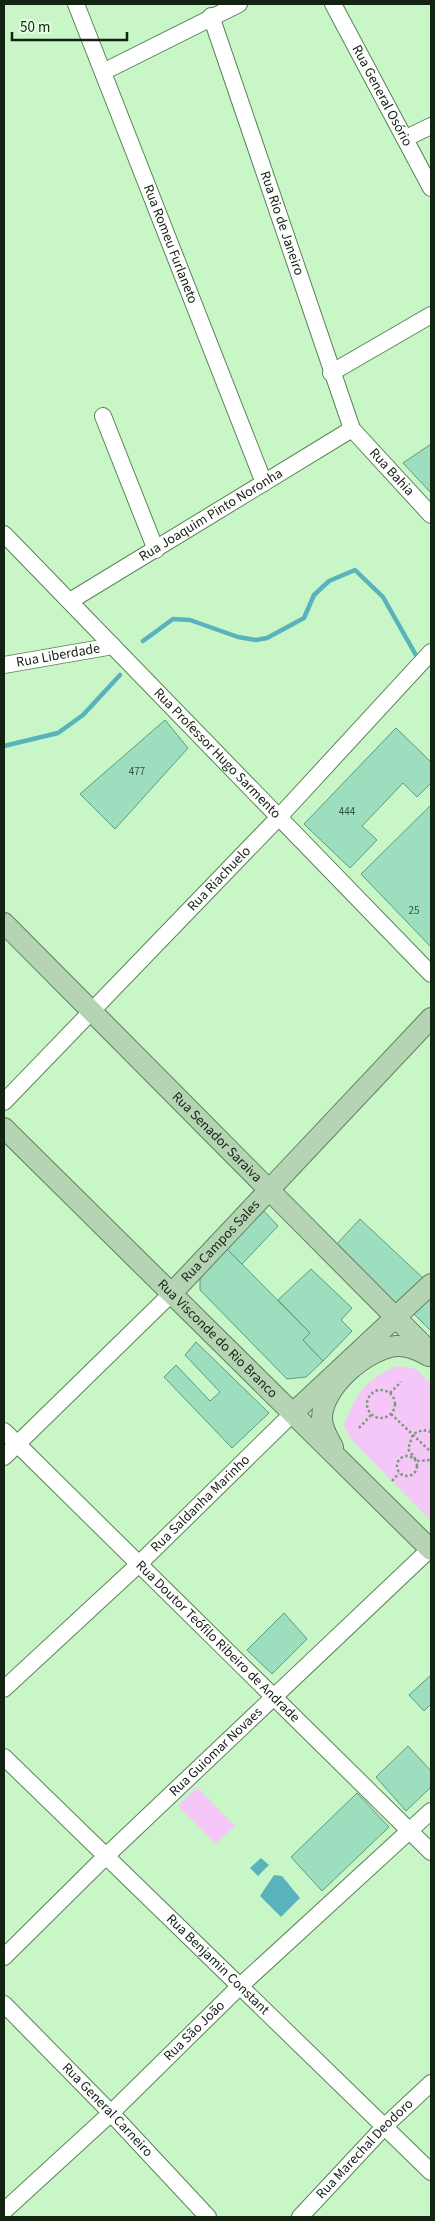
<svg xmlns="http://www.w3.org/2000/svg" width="435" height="2221" font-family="'Source Sans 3',sans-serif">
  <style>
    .green { fill: #f5c7f9 }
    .water { fill: #59b3bc }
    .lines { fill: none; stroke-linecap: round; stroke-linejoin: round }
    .stream { stroke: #59b3bc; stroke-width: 4.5 }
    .building { fill: #9ddebf; stroke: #5b9b7e }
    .minor-casing { stroke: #5a8458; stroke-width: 18 }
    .major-casing { stroke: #5c845a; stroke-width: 22 }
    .path { stroke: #799977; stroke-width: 2.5; stroke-dasharray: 2.5 2.5; stroke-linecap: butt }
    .minor { stroke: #fff; stroke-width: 16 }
    .major { stroke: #b5d4b4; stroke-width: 20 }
    .labels { text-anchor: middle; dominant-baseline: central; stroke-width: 4; stroke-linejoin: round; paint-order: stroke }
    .number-label { font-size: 11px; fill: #35523c }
    .street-label { font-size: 14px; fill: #122311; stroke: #e3fee1 }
  </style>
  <rect width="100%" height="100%" fill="#c9f6c6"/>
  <g class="green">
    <path d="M396,1366l20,3 15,15v137l-81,-83 -6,-13c13,-32 19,-43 52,-59z"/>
    <path d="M197,1787l38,39 -19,18 -38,-38z"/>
  </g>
  <g class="water">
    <path d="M261,1858l8,7 -11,11 -8,-8z"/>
    <path d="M274,1875l8,1 18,22 -19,19 -21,-21z"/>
  </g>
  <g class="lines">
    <g class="stream">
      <path d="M143,641l30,-22 17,1 48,17 18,3 11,-2 37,-20 10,-23 15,-14 26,-11 28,27 34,60"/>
      <path d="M4,746l54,-13 25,-18 37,-40"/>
    </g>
  </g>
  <g class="building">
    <path d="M431,444v49l-28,-30z"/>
    <path d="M165,720l23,28 -73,81 -35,-35z"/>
    <path d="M396,728l35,34v21l-14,14 -14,-14 -41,43 15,14 -27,28 -46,-44z"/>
    <path d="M431,805v142l-70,-73z"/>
    <path d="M262,1209l16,17 -36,38 -16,-16z"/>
    <path d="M360,1219l64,60 -27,25 -62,-58z"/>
    <path d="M226,1248l84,85 -7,7 20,21 -17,16 -19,2 -87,-89v-19z"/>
    <path d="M311,1269l41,39 -11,12 11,11 -29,30 -20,-21 7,-7 -32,-33z"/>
    <path d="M431,1298v33l-17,-17z"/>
    <path d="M196,1342l73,71 -37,35 -68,-71 12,-12 34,36 10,-9 -35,-37z"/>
    <path d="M284,1613l23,26 -35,35 -25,-24z"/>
    <path d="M431,1675v29l-7,7 -15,-16z"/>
    <path d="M408,1746l23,25v16l-25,24 -30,-34z"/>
    <path d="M357,1793l32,34 -67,64 -31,-34z"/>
  </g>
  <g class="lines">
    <defs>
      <g id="minor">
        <path id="s1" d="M76,4l188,479"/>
        <path id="s2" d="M333,4l98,184"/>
        <path id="s3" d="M211,16l141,413 79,86"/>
        <path d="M103,72l136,-68"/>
        <path d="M406,138l25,-12"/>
        <path d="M331,373l100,-58"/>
        <path d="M103,416l53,134"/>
        <path id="s4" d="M4,534l427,440"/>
        <path id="s5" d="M70,601l282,-172"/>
        <path id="s6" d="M4,665l109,-19"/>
        <path id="s7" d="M4,1102l275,-285 152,-165"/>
        <path id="s8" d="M4,1431l427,421"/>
        <path d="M4,1457l168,-164"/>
        <path id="s9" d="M4,1689l135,-125 154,-151"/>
        <path id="s10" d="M4,1757l427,415"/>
        <path id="s11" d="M4,1957l101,-100 325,-308"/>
        <path id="s12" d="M4,2004l107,109 97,104"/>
        <path id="s13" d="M4,2211l107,-98 128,-126 192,-176"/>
        <path id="s14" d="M300,2217l85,-91 46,-43"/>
      </g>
      <g id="major">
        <path id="s15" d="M4,923l427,430"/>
        <path id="s16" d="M4,1128l427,422"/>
        <path id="s17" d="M172,1293l259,-275"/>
        <path d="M293,1413l138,-129"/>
        <path d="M333,1447c-5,-9 -11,-18 -11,-29 0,-31 45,-69 74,-72 12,-1 23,5 33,10"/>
      </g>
    </defs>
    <use href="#minor" class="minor-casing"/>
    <use href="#major" class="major-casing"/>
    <g class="path">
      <circle cx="381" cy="1404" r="14"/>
      <path d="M390,1393l11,-11"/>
      <path d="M391,1414l40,38"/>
      <path d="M359,1428l13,-14"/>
      <path d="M431,1432l-8,-2 -10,4 -5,15 9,12 14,-1"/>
      <circle cx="407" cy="1466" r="10"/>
      <path d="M392,1481l7,-8"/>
    </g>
    <use href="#minor" class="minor"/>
    <use href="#major" class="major"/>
  </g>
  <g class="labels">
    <g class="number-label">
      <text x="137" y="771">477</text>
      <text x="347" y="811">444</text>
      <text x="414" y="910">25</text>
    </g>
    <g class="street-label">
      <text stroke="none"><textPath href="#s2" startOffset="104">Rua General Osório</textPath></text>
      <text stroke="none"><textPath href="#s3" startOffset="219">Rua Rio de Janeiro</textPath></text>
      <text stroke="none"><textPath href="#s1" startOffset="258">Rua Romeu Furlaneto</textPath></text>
      <text stroke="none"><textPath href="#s3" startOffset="495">Rua Bahia</textPath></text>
      <text stroke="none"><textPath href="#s5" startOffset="165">Rua Joaquim Pinto Noronha</textPath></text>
      <text stroke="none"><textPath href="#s6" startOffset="55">Rua Liberdade</textPath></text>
      <text stroke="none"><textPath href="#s4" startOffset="306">Rua Professor Hugo Sarmento</textPath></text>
      <text stroke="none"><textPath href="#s7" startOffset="310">Rua Riachuelo</textPath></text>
      <text stroke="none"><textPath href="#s15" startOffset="302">Rua Senador Saraiva</textPath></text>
      <text stroke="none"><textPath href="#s17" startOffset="71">Rua Campos Sales</textPath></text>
      <text stroke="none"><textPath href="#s16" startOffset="300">Rua Visconde do Rio Branco</textPath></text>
      <text stroke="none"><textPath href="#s9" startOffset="270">Rua Saldanha Marinho</textPath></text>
      <text stroke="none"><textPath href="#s8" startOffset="300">Rua Doutor Teófilo Ribeiro de Andrade</textPath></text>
      <text stroke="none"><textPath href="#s11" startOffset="295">Rua Guiomar Novaes</textPath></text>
      <text stroke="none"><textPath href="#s10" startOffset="298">Rua Benjamin Constant</textPath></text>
      <text stroke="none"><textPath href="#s13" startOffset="262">Rua São João</textPath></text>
      <text stroke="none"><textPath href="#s12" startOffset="148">Rua General Carneiro</textPath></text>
      <text stroke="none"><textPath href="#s14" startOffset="94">Rua Marechal Deodoro</textPath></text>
    </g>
  </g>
  <rect width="435" height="2221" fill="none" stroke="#122311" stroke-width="10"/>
  <path d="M12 32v8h115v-8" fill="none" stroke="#122311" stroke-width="2.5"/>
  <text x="20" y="32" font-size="15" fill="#122311" stroke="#e3fee1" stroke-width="4" paint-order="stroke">50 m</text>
</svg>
